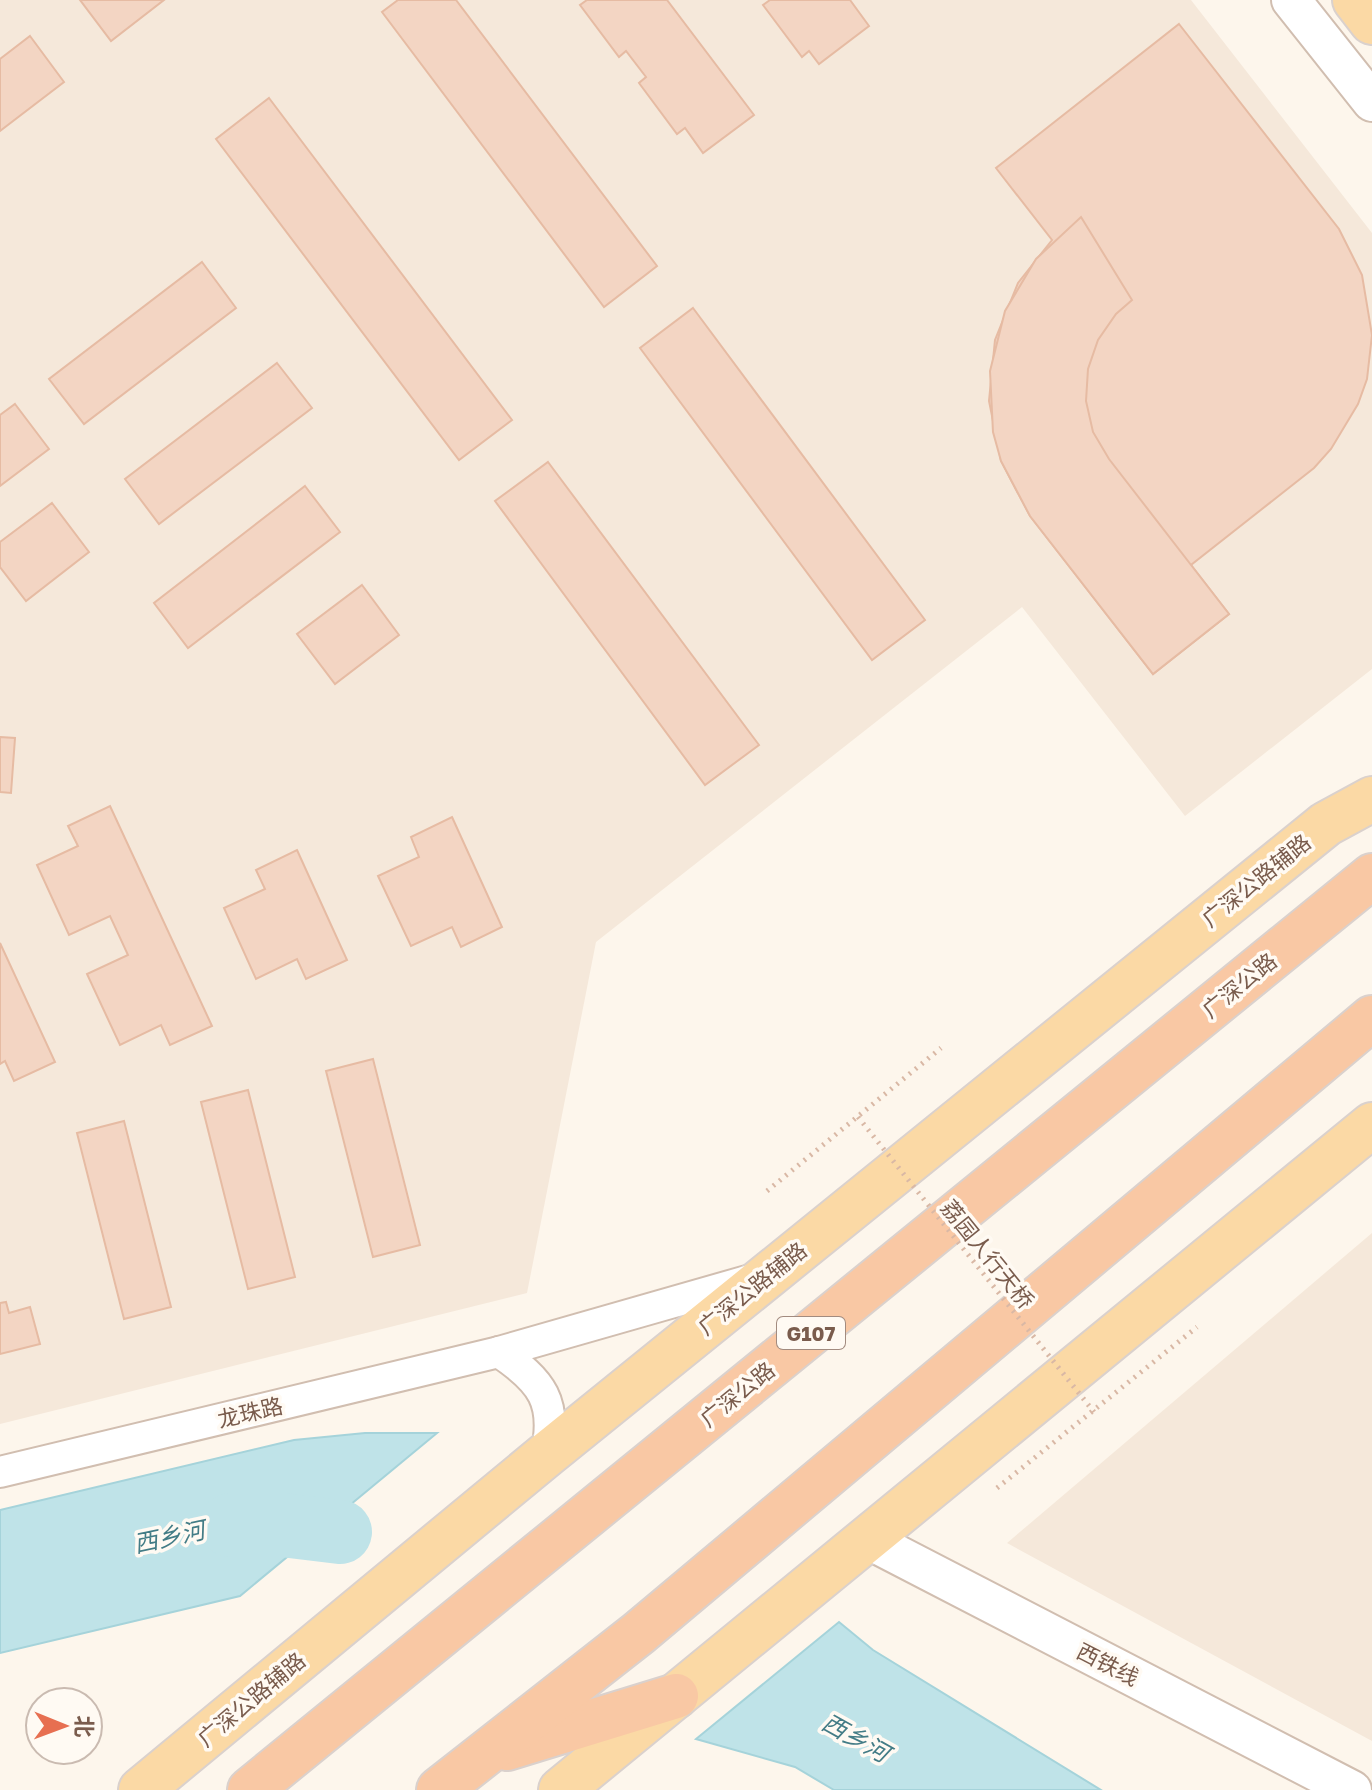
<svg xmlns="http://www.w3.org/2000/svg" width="1372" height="1790" font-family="'Golos Text','Noto Sans SC',sans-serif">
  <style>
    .residential { fill: #f5e8da }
    .water { fill: #bfe3e8; stroke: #a5d3da; stroke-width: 2 }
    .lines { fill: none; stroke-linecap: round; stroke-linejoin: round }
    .river { stroke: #bfe3e8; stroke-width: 64 }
    .building { fill: #f3d5c3; stroke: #e6bba3; stroke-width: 2 }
    .minor-casing { stroke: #d1beb0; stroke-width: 34 }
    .tertiary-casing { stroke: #d1beb0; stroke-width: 42 }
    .primary-casing { stroke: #dad1cd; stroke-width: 48 }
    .trunk-casing { stroke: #dad1cd; stroke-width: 48 }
    .path { stroke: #d9b8a5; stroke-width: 5; stroke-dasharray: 2 6; stroke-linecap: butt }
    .minor { stroke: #fff; stroke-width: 30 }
    .tertiary { stroke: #fff; stroke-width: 38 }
    .primary { stroke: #fbd9a5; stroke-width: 44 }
    .trunk { stroke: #f9c8a4; stroke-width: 44 }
    .path-bridge { stroke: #d9b8a5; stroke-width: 5; stroke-dasharray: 2 6; stroke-linecap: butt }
    .labels { text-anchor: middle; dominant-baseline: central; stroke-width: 7; stroke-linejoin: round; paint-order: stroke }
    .shield { fill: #fffaf3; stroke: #a28b7f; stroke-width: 2 }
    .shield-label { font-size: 20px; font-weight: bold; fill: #7a5c4d }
    .street-label { font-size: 22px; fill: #7a5c4d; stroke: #fffaf3 }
    .water-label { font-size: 24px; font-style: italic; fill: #437c86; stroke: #fffaf3 }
  </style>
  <rect width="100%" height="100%" fill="#fdf6ec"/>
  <g class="residential">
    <path d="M0,0h1191l181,233v436l-187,147 -163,-209 -426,335 -69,351 -527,131z"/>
    <path d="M1372,1233v508l-365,-198z"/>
  </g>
  <g class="water">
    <path d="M365,1433h72l-197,163 -240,57v-143l294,-70z"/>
    <path d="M839,1622l34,28 228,140h-267l-39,-23 -99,-28z"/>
  </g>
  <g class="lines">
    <path class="river" d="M231,1525h51l58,7"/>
  </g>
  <g class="building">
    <path d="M80,0h84l-53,41z"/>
    <path d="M398,0h58l201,266 -53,41 -222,-295z"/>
    <path d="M587,0h80l87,115 -51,38 -18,-25 -8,6 -38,-51 7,-6 -20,-26 -7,6 -39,-52z"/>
    <path d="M770,0h80l19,26 -50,38 -10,-13 -7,6 -39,-52z"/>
    <path d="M1179,24l160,205 23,46 10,60 -5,44 -9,25 -27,45 -17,19 -123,97 38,49 -76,60 -123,-158 -29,-55 -12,-60 6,-61 23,-57 34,-43 -56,-72z"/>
    <path d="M30,36l34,46 -64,49v-72z"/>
    <path d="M269,98l243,322 -53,40 -243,-321z"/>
    <path d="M1081,217l51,83 -16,14 -18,26 -10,29 -2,32 7,31 16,27 120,155 -76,60 -123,-158 -29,-55 -8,-29 -3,-61 15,-60 31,-52z"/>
    <path d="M202,262l34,46 -152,116 -35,-45z"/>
    <path d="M693,308l232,312 -53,40 -232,-312z"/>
    <path d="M277,363l35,45 -153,116 -34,-45z"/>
    <path d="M15,404l34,45 -49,37v-71z"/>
    <path d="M548,462l211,283 -54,40 -210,-284z"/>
    <path d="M305,486l35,46 -152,116 -34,-45z"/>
    <path d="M52,503l37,49 -63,49 -26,-34v-25z"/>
    <path d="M362,585l37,50 -64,49 -38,-50z"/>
    <path d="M0,737l15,1 -4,55 -11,-1z"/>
    <path d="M110,806l102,220 -42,19 -9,-20 -41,20 -33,-71 41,-19 -18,-39 -41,19 -32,-70 41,-19 -10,-20z"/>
    <path d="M452,817l50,110 -41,20 -9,-20 -41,19 -33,-70 41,-19 -8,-20z"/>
    <path d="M297,850l50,110 -41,19 -9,-20 -41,20 -32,-71 41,-19 -9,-19z"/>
    <path d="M0,943l55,119 -41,19 -9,-20 -5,3z"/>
    <path d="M373,1059l47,186 -47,12 -47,-186z"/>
    <path d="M248,1090l47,187 -47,12 -47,-187z"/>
    <path d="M124,1121l47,186 -47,12 -47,-186z"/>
    <path d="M6,1302l3,11 21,-6 10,37 -40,10v-51z"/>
  </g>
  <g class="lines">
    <defs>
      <g id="minor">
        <path d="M499,1352c43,29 59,50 47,103"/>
        <path d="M0,1472l499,-120 255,-73"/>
      </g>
      <g id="tertiary">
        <path d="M1291,0l81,102"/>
        <path d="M865,1538l487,252"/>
      </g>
      <g id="primary">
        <path d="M1355,0l17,22"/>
        <path d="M141,1790l405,-335 780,-631 46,-25"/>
        <path d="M561,1790l811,-665"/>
      </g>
      <g id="trunk">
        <path d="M507,1748l169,-52"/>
        <path d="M250,1790l1122,-914"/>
        <path d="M439,1790l200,-157 733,-615"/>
      </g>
    </defs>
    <use href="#minor" class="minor-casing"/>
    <use href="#tertiary" class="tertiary-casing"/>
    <use href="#primary" class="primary-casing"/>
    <use href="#trunk" class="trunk-casing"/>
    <g class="path">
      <path d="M767,1191l174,-143"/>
      <path d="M997,1488l200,-161"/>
    </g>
    <use href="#minor" class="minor"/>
    <use href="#tertiary" class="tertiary"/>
    <use href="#primary" class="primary"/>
    <use href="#trunk" class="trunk"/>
    <path class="path-bridge" d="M858,1117l236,295"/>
  </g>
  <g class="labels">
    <rect class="shield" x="777" y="1317" width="68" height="32" rx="6"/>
    <g class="shield-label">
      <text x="811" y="1333">G107</text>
    </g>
    <g class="street-label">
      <text transform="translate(1256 880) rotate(-39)">广深公路辅路</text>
      <text transform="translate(1239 985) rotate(-39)">广深公路</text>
      <text transform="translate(988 1254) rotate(51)">荔园人行天桥</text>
      <text transform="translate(752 1288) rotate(-39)">广深公路辅路</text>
      <text transform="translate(737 1394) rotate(-39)">广深公路</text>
      <text transform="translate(250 1412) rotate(-13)">龙珠路</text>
      <text transform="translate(1108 1664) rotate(27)">西铁线</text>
      <text transform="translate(251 1699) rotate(-40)">广深公路辅路</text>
    </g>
    <g class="water-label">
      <text transform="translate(169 1536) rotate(-12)">西乡河</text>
      <text transform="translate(856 1737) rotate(29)">西乡河</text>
    </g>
  </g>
  <g transform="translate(64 1726) rotate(91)"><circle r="38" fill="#fffaf3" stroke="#cabbb1" stroke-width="2"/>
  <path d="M0-6L14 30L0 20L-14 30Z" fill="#e76f51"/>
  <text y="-12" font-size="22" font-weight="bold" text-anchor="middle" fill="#7a5c4d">北</text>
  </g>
</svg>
